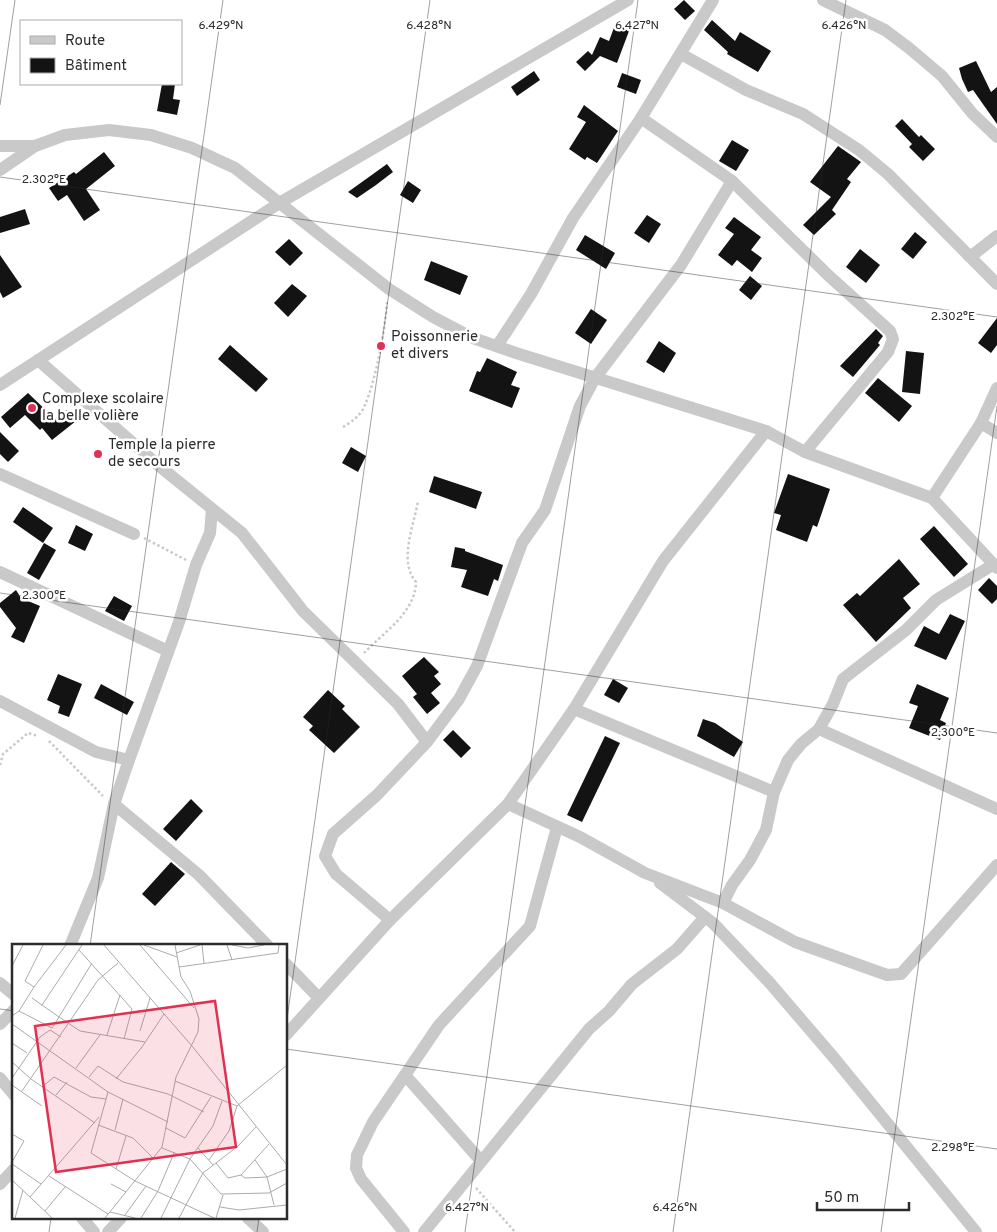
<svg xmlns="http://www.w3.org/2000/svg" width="997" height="1232" font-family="Overpass,sans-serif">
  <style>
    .building { fill: #131313 }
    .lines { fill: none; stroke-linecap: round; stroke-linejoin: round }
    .path { stroke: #c9c9c9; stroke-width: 2.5; stroke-dasharray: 2.5 2.5; stroke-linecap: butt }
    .minor { stroke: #c9c9c9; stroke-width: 12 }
    .ticks { fill: none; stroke: #2c2c2c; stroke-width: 1; stroke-opacity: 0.45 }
    .poi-dot { fill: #e13152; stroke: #fff; stroke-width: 2 }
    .labels { text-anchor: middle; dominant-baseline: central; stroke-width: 5; stroke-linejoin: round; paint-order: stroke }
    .poi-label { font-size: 15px; fill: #2c2c2c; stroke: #fff; text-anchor: start }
    .inset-road { fill: none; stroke: #ababab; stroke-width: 1 }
    .view { fill: #e13152; fill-opacity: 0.15; stroke: #e13152; stroke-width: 2.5 }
    .inset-edge { fill: none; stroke: #2c2c2c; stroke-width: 2.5 }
    .ticks-label { font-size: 12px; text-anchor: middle; fill: #2c2c2c; stroke: #fff; stroke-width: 5; stroke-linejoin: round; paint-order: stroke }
  </style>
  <rect width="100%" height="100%" fill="#fff"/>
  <g class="building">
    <path d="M684,0l11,11 -10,9 -11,-11z"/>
    <path d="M712,20l23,21 5,-9 31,19 -13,21 -31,-18 1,-2 -24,-22z"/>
    <path d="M615,25l14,6 -12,32 -17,-7 -15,15 -9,-9 12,-11 4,4 8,-18 9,4z"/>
    <path d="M976,61l15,31 6,-5v37l-24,-34 -5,2 -6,-13 -3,-11z"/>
    <path d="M534,71l6,9 -23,16 -6,-9z"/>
    <path d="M622,73l19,7 -5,14 -19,-7z"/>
    <path d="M162,84h13l-2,15 7,1 -3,15 -20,-4z"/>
    <path d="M584,105l34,26 -21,32 -10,-6 -2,3 -16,-11 17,-27 -9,-5z"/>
    <path d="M902,119l17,18 2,-2 14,14 -12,12 -14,-14 3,-3 -17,-18z"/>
    <path d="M732,140l17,10 -13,21 -17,-10z"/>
    <path d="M838,146l23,16 -14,17 4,3 -19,28 4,4 -22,21 -11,-10 28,-28 -21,-15z"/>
    <path d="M104,152l11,14 -29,23 14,21 -16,11 -17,-26 -9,6 -9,-13 25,-16 2,2z"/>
    <path d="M387,164l6,8 -17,13 -19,13 -9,-6z"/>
    <path d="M408,181l13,9 -8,13 -13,-8z"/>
    <path d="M25,209l5,15 -30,9v-16z"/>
    <path d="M647,215l14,9 -12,19 -15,-10z"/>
    <path d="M734,217l27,20 -10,13 11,8 -10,14 -15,-12 -5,6 -14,-11 16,-21 -9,-6z"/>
    <path d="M915,232l12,10 -14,17 -12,-10z"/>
    <path d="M585,235l30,18 -9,16 -30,-19z"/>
    <path d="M289,239l14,14 -13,13 -15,-14z"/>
    <path d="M860,249l20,16 -14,18 -20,-16z"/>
    <path d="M0,255l22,32 -19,11 -3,-6z"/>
    <path d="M431,261l37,15 -8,19 -36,-15z"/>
    <path d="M750,276l12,10 -11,14 -12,-10z"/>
    <path d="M292,284l15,12 -19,21 -14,-14z"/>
    <path d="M591,309l16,11 -16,24 -16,-11z"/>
    <path d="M997,318v27l-6,8 -13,-10z"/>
    <path d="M876,329l7,7 -5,7 2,2 -27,32 -13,-11z"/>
    <path d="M659,341l17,12 -12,20 -18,-11z"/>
    <path d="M230,345l38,34 -12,13 -38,-33z"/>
    <path d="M906,351l18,2 -4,41 -18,-2z"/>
    <path d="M487,358l30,14 -6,13 9,3 -8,20 -43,-17 8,-20 3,1z"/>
    <path d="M878,378l34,28 -13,16 -34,-29z"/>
    <path d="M28,393l28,27 11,-10 9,11 -24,19 -10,-12 -2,2 -15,-15 -15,13 -9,-11z"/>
    <path d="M0,432l19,19 -11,11 -8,-8z"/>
    <path d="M351,447l15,9 -8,16 -16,-9z"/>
    <path d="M788,474l42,15 -13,38 -4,-2 -6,17 -31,-12 5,-15 -7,-2z"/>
    <path d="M434,476l48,16 -6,17 -47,-17z"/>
    <path d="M23,507l30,21 -10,15 -30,-21z"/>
    <path d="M76,525l17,9 -8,17 -17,-8z"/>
    <path d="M934,526l34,38 -14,13 -34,-38z"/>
    <path d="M44,543l12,7 -17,30 -12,-7z"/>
    <path d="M455,547l10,2v2l38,14 -5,16 -4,-2 -6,17 -27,-9 6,-17 -16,-3z"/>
    <path d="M899,559l21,25 -17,14 8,10 -35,34 -33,-37 14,-12 3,3z"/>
    <path d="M989,578l8,8v13l-5,5 -14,-14z"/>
    <path d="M16,590l5,8 19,8 -16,37 -13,-6 5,-9 -16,-21v-4z"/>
    <path d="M114,596l18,10 -8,15 -19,-10z"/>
    <path d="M950,614l15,7 -19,39 -32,-14 10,-20 15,8z"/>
    <path d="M424,657l15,15 -5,4 7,8 -10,9 9,10 -13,11 -14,-17 4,-3 -15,-18z"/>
    <path d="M58,674l24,10 -13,33 -11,-4 2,-7 -13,-6z"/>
    <path d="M613,679l15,9 -9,15 -15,-8z"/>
    <path d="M101,684l33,18 -7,13 -33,-17z"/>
    <path d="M917,684l32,14 -9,22 6,3 -6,17 -31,-12 9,-22 -9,-3z"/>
    <path d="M328,690l17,16 -3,3 18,18 -26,26 -25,-23 4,-4 -10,-9z"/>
    <path d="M703,719l12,4 28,19 -9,15 -37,-21z"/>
    <path d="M453,730l18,18 -10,10 -18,-18z"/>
    <path d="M605,736l15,7 -38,79 -15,-7z"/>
    <path d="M191,799l12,12 -27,30 -13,-12z"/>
    <path d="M171,862l14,12 -30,32 -13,-12z"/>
  </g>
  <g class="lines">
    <g class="path">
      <path d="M343,427c9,-5 18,-12 22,-22 11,-26 20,-74 22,-103"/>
      <path d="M144,538l42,22"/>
      <path d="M364,653c20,-21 51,-40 52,-71 -18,-21 -2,-56 2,-81"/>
      <path d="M49,741l54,55"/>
      <path d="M0,765l3,-11 25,-21 10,3"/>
      <path d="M476,1188l39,44"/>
    </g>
    <g class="minor">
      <path d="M823,0l62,30 24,18 33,28 30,37 25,24"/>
      <path d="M681,54l65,36 57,24 56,36 29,24 109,110"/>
      <path d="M641,118l91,63 97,95 61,55 3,8 -5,13 -83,100"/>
      <path d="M0,146h35l30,-11 44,-5 42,5 41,13 43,20 154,121 44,28 40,21 43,15 250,78 39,21 127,46 65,70"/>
      <path d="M0,170l35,-24"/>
      <path d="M970,257l27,-21"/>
      <path d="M497,346l34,-52 42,-76 68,-100 72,-118"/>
      <path d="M38,360l120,105 84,68 61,78 95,93 29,38"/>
      <path d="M0,385l281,-183 347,-202"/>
      <path d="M981,423l16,10"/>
      <path d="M0,474l134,60"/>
      <path d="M932,498l49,-75 16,-35"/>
      <path d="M0,572l168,79"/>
      <path d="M0,701l96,51 33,8"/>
      <path d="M574,709l200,83"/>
      <path d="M819,729l178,80"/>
      <path d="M114,804l85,71 69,71"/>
      <path d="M508,804l72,33 65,36 78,30 72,39 92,33 14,-1 96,-109"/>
      <path d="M660,883l53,40 56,59 66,77 141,173"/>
      <path d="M723,903l9,-18 18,-25 16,-30 8,-38 14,-32 13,-16 18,-15 14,-25 10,-25 63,-49 30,-30 58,-36"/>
      <path d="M390,920l-54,-46 -11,-18 8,-22 44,-39 50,-53 32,-43 18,-33 45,-123 23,-33 35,-104 15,-28 86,-113 51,-84"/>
      <path d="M70,946l28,-68 16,-74 15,-44 50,-138 17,-57 14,-32 2,-24"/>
      <path d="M286,964l33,34"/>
      <path d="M0,983l14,12"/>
      <path d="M0,1024l14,-14"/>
      <path d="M286,1035l104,-115 118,-116 66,-95 89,-148 103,-130"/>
      <path d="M405,1075l76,86"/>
      <path d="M0,1078l14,17"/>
      <path d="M0,1184l14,-15"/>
      <path d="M82,1218l12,14"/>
      <path d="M248,1218l15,14"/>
      <path d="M108,1232l13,-14"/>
      <path d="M404,1232l-43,-53 -5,-11 1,-13 16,-33 66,-97 91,-99 27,-99"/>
      <path d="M424,1232l165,-203 20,-18 23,-27 45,-35 28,-32"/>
    </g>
  </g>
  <path class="ticks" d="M0,105l15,-105M0,177l997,140M0,593l997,140M90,946l133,-946M0,1009l14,2M286,1026l144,-1026M286,1049l711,100M49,1232l2,-14M257,1232l2,-14M465,1232l173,-1232M673,1232l173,-1232M881,1232l116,-826"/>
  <g class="poi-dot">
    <circle cx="381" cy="346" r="5"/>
    <circle cx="32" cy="408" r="5"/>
    <circle cx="98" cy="454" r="5"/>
  </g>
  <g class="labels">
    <g class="poi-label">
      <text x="391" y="337">Poissonnerie<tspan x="391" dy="17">et divers</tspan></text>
      <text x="42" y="399">Complexe scolaire<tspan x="42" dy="17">la belle volière</tspan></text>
      <text x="108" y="445">Temple la pierre<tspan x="108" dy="17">de secours</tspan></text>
    </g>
  </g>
  <g transform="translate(12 944)">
    <rect width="275" height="275" fill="#fff"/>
    <path class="inset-road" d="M92,1l88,101 95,119M128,1l54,63M132,1l33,12M190,1l2,18M215,1l5,15M220,1l16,3 16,-3M67,6l53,59 -8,30M164,9l24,-8M80,19l-33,54 21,14 65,11M0,22l11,-21M167,23l99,-14 1,-8M22,43l32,-42M30,61l40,-60M7,67l15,-24 -9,-6 18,-36M0,72l7,-5 33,17 7,-11 -27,-19M0,80l96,68 60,30M128,87l10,-33M95,91l13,-40M0,99l15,10M0,118l19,17 64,44M64,124l24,-33M77,133l9,-11 25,16 45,12 36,18M0,134l28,-41 10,-7 11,7M104,135l26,-32 22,-33M163,137l62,25 50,-41M0,141l30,21M30,143l12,-10 37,20 15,2M10,147l76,-111 20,-17M96,148l-17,61 44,28 79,37M44,151l11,-13M86,181l35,13 20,20M154,184l19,10 26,-41M103,186l8,-31M0,190l12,7 -12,21M150,204l28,11 31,35 48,-1 18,-10M186,204l15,17M197,216l20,-29 8,-25M243,216l12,17 7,28M204,219l12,15 13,-3 4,3 22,-1 20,-8M0,220l29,20M104,225l10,-33M229,231l28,-31M37,232l59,38M0,236l40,38M99,240l15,8M18,253l69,-80M208,263l19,3 48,-5M33,267l20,-24M98,268l25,6M113,271l21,-29M3,274l8,-28M93,274l57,-71 14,-70 22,-45 1,-13 -9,-28 -9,-14 -6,-32M129,274l17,-27 16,-38M149,274l29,-59 23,-33 9,-25M167,274l24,-45 35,-27 18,-19M204,274l7,-23"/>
    <path class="view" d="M203,57l21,146 -180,25 -21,-146z"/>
    <rect width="275" height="275" class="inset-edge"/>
  </g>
  <g class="ticks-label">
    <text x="221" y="29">6.429°N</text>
    <text x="429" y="29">6.428°N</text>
    <text x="637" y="29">6.427°N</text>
    <text x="844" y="29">6.426°N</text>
    <text x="44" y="183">2.302°E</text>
    <text x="953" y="320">2.302°E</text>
    <text x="44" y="599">2.300°E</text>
    <text x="953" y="736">2.300°E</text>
    <text x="953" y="1151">2.298°E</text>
    <text x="467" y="1211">6.427°N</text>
    <text x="675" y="1211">6.426°N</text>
  </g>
  <rect x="20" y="20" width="162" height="65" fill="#ffffff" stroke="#ababab"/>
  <rect x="30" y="36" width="25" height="8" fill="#c9c9c9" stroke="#ababab"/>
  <text x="65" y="45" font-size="15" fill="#2c2c2c">Route</text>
  <rect x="30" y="58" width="25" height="15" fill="#131313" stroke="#ababab"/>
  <text x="65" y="70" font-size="15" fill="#2c2c2c">Bâtiment</text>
  <path d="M817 1202v8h92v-8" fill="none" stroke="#2c2c2c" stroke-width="2.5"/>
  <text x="824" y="1202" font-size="15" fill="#2c2c2c" stroke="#ffffff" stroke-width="4" paint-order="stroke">50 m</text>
</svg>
